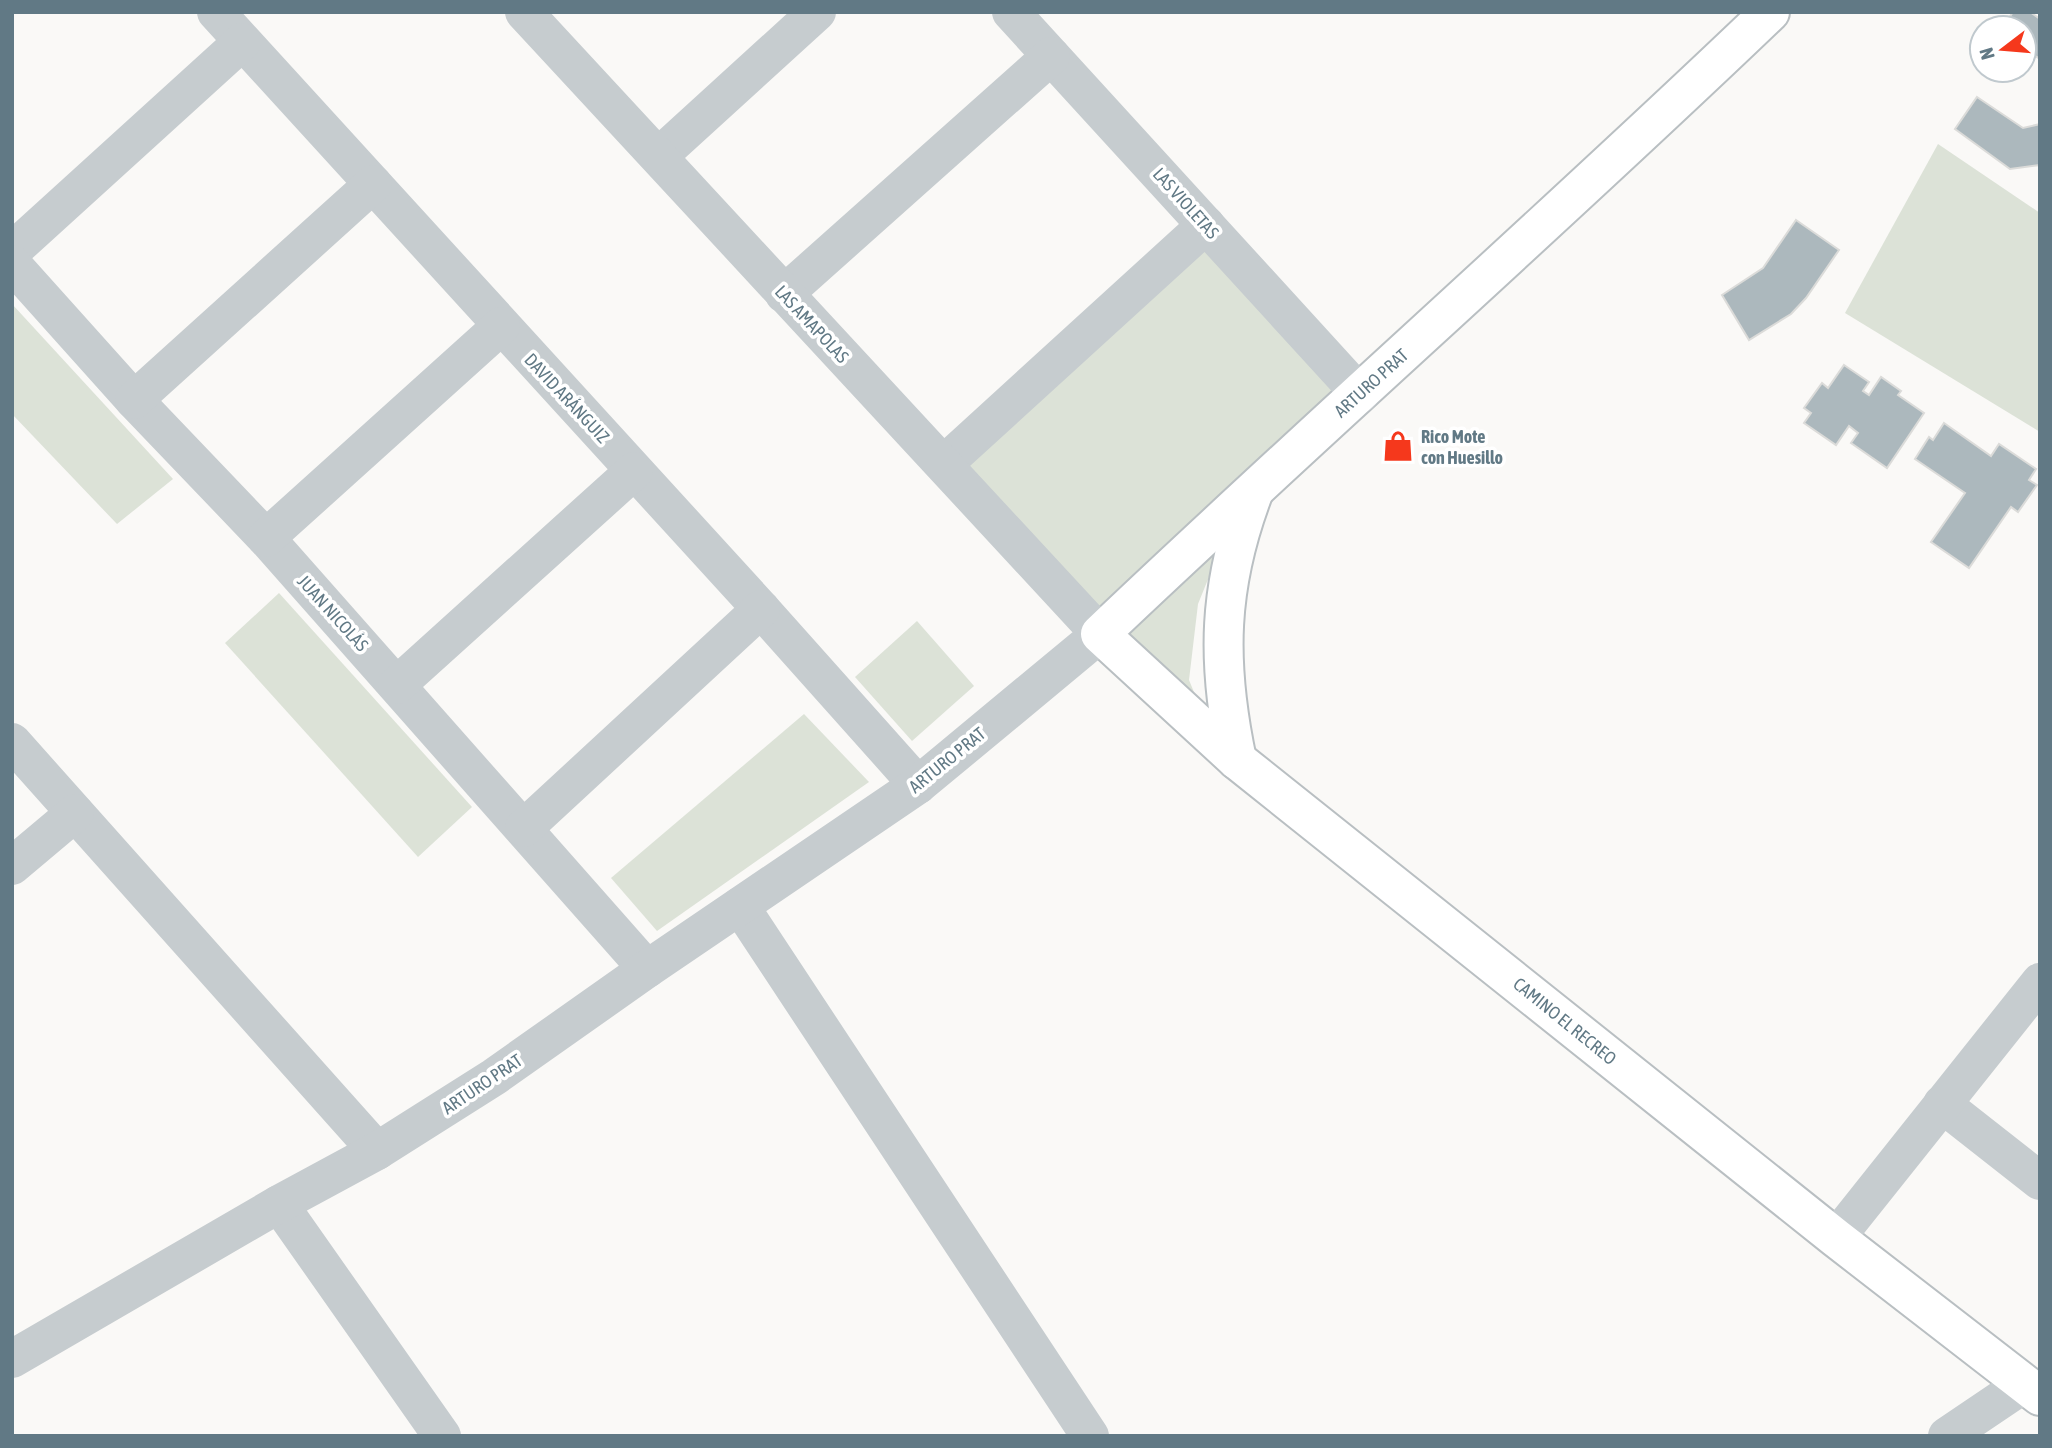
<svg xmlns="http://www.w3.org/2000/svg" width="2052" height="1448" font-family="'Asap Condensed',sans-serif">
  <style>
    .green { fill: #dce2d7 }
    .building { fill: #acb8bd; stroke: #dbdbd9; stroke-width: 2 }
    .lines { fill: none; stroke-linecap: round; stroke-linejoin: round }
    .major-casing { stroke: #b9bfc2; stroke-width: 42 }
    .minor { stroke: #c6cccf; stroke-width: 38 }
    .major { stroke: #fff; stroke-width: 38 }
    .labels { text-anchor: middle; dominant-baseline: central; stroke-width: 7; stroke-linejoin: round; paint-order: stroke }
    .street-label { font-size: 18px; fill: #617985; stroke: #fff }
    .poi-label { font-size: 18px; font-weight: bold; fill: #617985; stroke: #fff; text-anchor: start }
  </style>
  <rect width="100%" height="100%" fill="#faf9f7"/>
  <g class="green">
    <path d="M1938,144l102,69v219l-195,-119z"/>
    <path d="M1206,225l154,169 -260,240 -156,-170z"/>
    <path d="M12,304l161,175 -56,45 -105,-110z"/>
    <path d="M1230,525l-32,79 -9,76 18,44 -84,-89z"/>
    <path d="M279,593l193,214 -54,50 -193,-214z"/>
    <path d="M917,621l57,65 -62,55 -57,-64z"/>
    <path d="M804,714l65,68 -212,149 -46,-53z"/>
  </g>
  <g class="building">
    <path d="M2013,12h17l10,7v40l-16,-10v-21h-22z"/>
    <path d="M1977,97l46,31 17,-4v41l-30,4 -55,-40z"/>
    <path d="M1796,220l43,30 -33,48 -15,16 -42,26 -27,-45 41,-27z"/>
    <path d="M1844,365l25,17 -6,9 6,4 12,-18 20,14 -3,4 26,18 -37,55 -36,-25 7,-10 -9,-7 -13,19 -32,-22 7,-10 -7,-5 18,-25 6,5z"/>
    <path d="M1944,423l47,33 8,-12 37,25 -7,11 8,5 -19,27 -7,-5 -42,61 -38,-26 34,-49 -50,-34 14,-22 4,3z"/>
  </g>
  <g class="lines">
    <defs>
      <g id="major">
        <path d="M1770,12c-220,211 -449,412 -670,622l137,126 599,478 204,158"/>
        <path d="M1237,760c-21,-99 -19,-175 17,-269"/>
      </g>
    </defs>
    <use href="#major" class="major-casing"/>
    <g class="minor">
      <path d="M216,12l545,597 157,176"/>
      <path d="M1011,12l349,382"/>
      <path d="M659,156l158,-144"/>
      <path d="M12,251l230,-209"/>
      <path d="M12,264l122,136 132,138 381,431"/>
      <path d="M784,294l267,-238"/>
      <path d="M134,400l239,-216"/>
      <path d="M944,464l262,-239"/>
      <path d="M266,538l235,-212"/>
      <path d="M397,685l237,-214"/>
      <path d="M12,742l365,409"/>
      <path d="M524,828l237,-219"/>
      <path d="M12,866l63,-53"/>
      <path d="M740,906l350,530"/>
      <path d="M1942,1104l98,77"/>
      <path d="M279,1204l163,232"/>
      <path d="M1836,1238l204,-256"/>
      <path d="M12,1359l267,-155 98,-53 117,-74 153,-108 271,-184 182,-151 -576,-622"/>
      <path d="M1947,1436l77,-52"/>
    </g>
    <use href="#major" class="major"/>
  </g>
  <defs>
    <symbol id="shop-bare" viewBox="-9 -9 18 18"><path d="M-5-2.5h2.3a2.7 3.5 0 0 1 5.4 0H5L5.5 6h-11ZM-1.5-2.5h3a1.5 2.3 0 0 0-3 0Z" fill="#f5381c" stroke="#fff" stroke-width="2.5" paint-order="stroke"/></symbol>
  </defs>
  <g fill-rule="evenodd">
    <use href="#shop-bare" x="1376" y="424" width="44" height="44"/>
  </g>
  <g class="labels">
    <g class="street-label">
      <text transform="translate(1186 203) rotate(48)">LAS VIOLETAS</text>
      <text transform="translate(812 324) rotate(47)">LAS AMAPOLAS</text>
      <text transform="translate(1371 383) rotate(-42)">ARTURO PRAT</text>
      <text transform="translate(567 398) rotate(47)">DAVID ARÁNGUIZ</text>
      <text transform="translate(333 613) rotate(48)">JUAN NICOLÁS</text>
      <text transform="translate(947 760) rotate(-39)">ARTURO PRAT</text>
      <text transform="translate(1565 1021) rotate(39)">CAMINO EL RECREO</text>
      <text transform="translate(482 1084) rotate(-34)">ARTURO PRAT</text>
    </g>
    <g class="poi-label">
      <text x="1421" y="436">Rico Mote<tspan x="1421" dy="21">con Huesillo</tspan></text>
    </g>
  </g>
  <rect width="2052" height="1448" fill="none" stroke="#617985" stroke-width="28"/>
  <g transform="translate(2003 49) rotate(254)"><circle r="33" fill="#ffffff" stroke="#c0c9ce" stroke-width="2"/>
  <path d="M0-5L12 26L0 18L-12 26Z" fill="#f5381c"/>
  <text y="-10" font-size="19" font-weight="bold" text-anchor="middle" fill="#617985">N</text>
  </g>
</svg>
